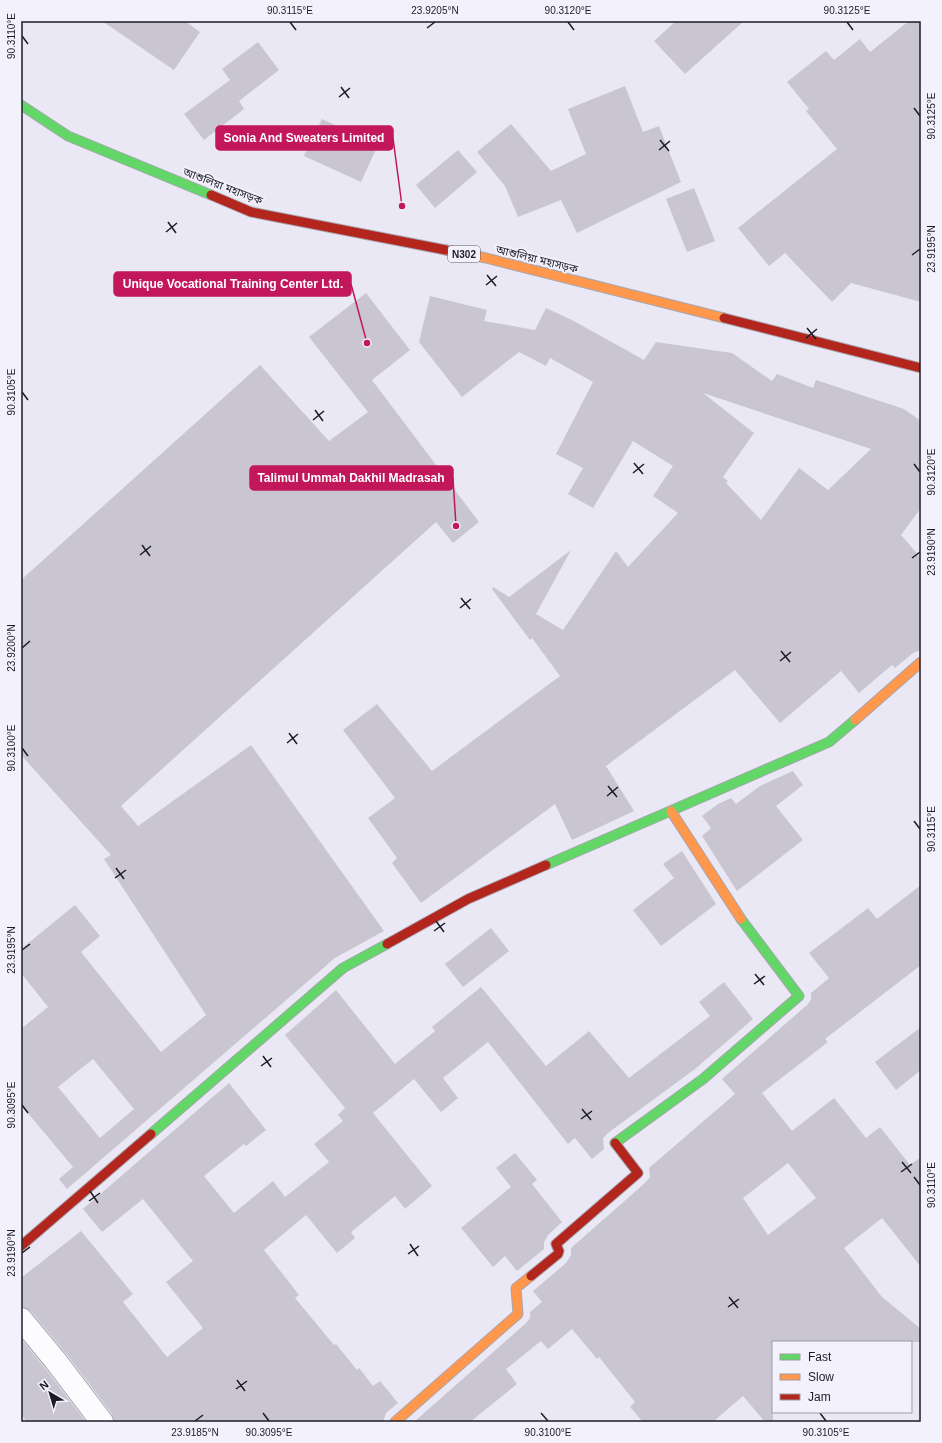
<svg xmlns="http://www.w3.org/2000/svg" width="942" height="1443" font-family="Arial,'Noto Sans Bengali',sans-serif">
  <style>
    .building { fill: #cac6d1; fill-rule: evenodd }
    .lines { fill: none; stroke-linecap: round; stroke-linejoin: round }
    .street-casing { stroke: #a7a5af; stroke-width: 24 }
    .fast-casing { stroke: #a7a5af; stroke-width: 11 }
    .slow-casing { stroke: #a7a5af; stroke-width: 11 }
    .jam-casing { stroke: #a7a5af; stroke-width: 11 }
    .street { stroke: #fcfcfe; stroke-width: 22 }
    .fast { stroke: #63d668; stroke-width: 9 }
    .slow { stroke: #ff974d; stroke-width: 9 }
    .jam { stroke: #b3261e; stroke-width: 9 }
    .ticks { fill: none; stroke: #1d1c24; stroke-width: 1.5 }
    .labels { text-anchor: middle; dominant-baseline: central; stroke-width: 4; stroke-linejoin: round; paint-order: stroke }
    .shield { fill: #f3f1fb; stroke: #5d5c64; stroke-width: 1 }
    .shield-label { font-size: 10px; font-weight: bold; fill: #1d1c24 }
    .street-label { font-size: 11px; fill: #1d1c24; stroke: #f3f1fb }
    .leader { fill: none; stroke: #c2185b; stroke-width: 1.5 }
    .callout-dot { fill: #c2185b; stroke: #f3f1fb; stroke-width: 1.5 }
    .callout { fill: #c2185b; stroke: #c2185b; stroke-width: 1.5 }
    .callout-label { font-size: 12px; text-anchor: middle; font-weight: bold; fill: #fff }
    .neatline { fill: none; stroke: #1d1c24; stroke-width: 1.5 }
    .ticks-label { font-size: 10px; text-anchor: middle; fill: #1d1c24 }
  </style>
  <rect width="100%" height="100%" fill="#eae8f5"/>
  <g class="building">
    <path d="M102,21h83l15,11 -26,38z"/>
    <path d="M676,21h68l-59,53 -31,-33z"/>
    <path d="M909,21h12v281l-70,-19 -19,19 -47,-49 -16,13 -31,-38 99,-79 -31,-38 3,-2 -22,-27 39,-31 8,9 26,-21 10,13z"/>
    <path d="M258,42l21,28 -40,31 5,8 -40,31 -20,-26 46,-34 -8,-11z"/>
    <path d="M625,86l18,46 16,-6 22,56 -104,51 -16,-33 -43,17 -13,-31 -28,-34 34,-28 40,47 35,-17 -18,-45z"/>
    <path d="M322,119l56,26 -17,37 -57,-26z"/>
    <path d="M458,150l19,22 -42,36 -19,-23z"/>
    <path d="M694,188l21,53 -28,11 -21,-53z"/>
    <path d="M366,293l44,57 -38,30 107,142 -26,21 -17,-21 -315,284 17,20 113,-81 133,186 -49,27 -268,231 -8,-10 14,-12 -52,-62v-76l27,-22 -27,-34v-24l54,-44 25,31 -19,16 80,100 45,-37 -102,-156 7,-4 -90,-100v-175l239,-215 69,76 39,-29 -59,-75zM93,1059l41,50 -34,29 -42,-51z"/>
    <path d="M430,296l57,14 -3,11 51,9 11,-22 26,12 72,40 12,-18 76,11 40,28 5,-7 36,14 3,-8 88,29 17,12v87l-20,27 20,23v92l-8,3 -18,15 -3,-3 -33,28 -18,-22 -61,52 -45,-53 -129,96 28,45 -62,29 -17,-36 -134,99 -29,-40 5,-5 -29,-40 27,-20 -52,-68 34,-26 55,67 128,-95 -28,-38 -2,2 -38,-51 1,-2 16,10 62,-47 -35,64 27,16 53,-79 12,16 50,-54 -25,-17 20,-30 -40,-25 -40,67 -25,-14 15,-26 -27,-14 37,-72 -43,-24 -4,8 -27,-14 -57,45 -43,-55zM703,393l168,56 -43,41 -29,-22 -38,52 -35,-37 2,-2 -5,-4 31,-44z"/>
    <path d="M793,771l10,14 -27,21 27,34 -66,51 -35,-55 9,-8 -9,-12 16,-12 13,-6 5,6 24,-18z"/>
    <path d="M682,851l34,53 -55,42 -28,-36 41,-32 -11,-14z"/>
    <path d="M921,885v80l-96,74 3,3 -66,51 30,38 42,-33 32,40 14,-11 30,38 11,-8v110l-39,-49 -38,30 38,49 39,32v13h-148v80h-8l-22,-26 -30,26h-70l-13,-15 5,-5 -36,-45 -2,2 -25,-30 -24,20 -7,-8 -35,28 11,15 -47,38h-56l112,-99 4,-5v-6l12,-10 -9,-11 33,-28 5,-8v-7l75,-66 4,-5 -1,-9 86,-74 -13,-15 85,-74 4,-5v-7l18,-15 -20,-25 59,-45 9,11zM788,1163l28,35 -48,37 -25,-37z"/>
    <path d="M491,928l18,23 -46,36 -18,-23z"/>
    <path d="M724,982l29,37 -58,50 -87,64 -5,5 1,11 -12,10 -17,-21 -7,6 -80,-102 -45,36 15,20 -17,14 -27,-33 -41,34 59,73 -27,23 -10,-13 -44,36 4,6 -18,15 -31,-38 -42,35 35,45 -4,3 39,47 2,-1 21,26 2,-2 14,18 7,-5 18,22 -12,10 -3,9h-269l-2,-8 -47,-62 -34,-41 -10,-4v-29l60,-47 52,63 -10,8 44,55 36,-29 -37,-46 27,-21 -50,-62 -41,33 -19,-23 146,-126 37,47 -20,16 -2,-2 -40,32 30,37 39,-32 12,16 44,-35 -15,-18 29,-23 -5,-6 7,-7 -60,-73 51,-45 59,74 40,-33 -3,-4 49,-40 65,79 43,-35 40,47 81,-62 -11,-14z"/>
    <path d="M921,1027v43l-25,20 -21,-28z"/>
    <path d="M515,1153l22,27 -5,4 30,38 -14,13 -4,7v7l-27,22 -12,-15 -12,11 -32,-39 50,-41 -15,-19z"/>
    <path d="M21,1339l24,29 41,54h-59l-6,-8z"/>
  </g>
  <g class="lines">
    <defs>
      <path id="street" d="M21,1319l34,41 47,62"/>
      <g id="fast">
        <path d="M21,105l47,31 143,59"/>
        <path d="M546,865l283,-123 26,-22"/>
        <path d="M151,1134l192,-166 44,-24"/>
        <path d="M615,1143l88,-64 96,-83 -58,-77"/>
      </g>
      <g id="slow">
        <path d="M446,250l40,8 238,60"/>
        <path d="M855,720l66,-58"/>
        <path d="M671,811l70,108"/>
        <path d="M395,1422l123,-108 -2,-26 15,-12"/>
      </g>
      <g id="jam">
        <path d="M211,195l40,17 195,38"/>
        <path d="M724,318l197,50"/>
        <path d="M387,944l81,-45 78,-34"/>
        <path d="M21,1246l130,-112"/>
        <path d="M531,1276l27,-22 1,-3 -3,-7 82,-71 -23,-30"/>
      </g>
    </defs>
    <use href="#street" class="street-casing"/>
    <use href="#fast" class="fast-casing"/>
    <use href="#slow" class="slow-casing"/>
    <use href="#jam" class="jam-casing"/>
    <use href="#street" class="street"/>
    <use href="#fast" class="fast"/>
    <use href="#slow" class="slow"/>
    <use href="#jam" class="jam"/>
  </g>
  <path class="ticks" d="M290,22l6,8M568,22l6,8M847,22l6,8M427,28l8,-6M22,36l6,8M341,87l8,11M339,97l11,-9M914,108l6,8M660,140l9,11M659,150l11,-9M168,222l8,11M166,232l11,-9M912,255l8,-6M487,275l9,11M486,285l11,-9M807,328l9,11M806,338l11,-9M22,392l6,8M315,410l8,11M313,420l11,-9M634,463l9,11M914,464l6,8M633,473l11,-9M142,545l8,11M140,555l11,-9M912,558l8,-6M461,598l9,11M460,608l11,-9M22,648l8,-7M781,651l9,11M780,661l11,-9M289,733l8,11M287,743l11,-9M22,748l6,8M608,786l9,11M607,796l11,-9M914,821l6,8M116,868l8,11M115,878l11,-8M436,921l8,11M434,931l11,-8M22,950l8,-6M755,974l9,11M754,984l11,-8M263,1056l8,11M261,1066l11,-8M22,1105l6,8M582,1109l9,11M581,1119l11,-8M902,1162l9,11M901,1172l11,-8M914,1177l6,8M90,1191l8,12M89,1201l11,-8M410,1244l8,12M22,1253l8,-6M408,1254l11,-8M729,1297l9,11M728,1307l11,-8M237,1380l8,11M236,1389l11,-8M263,1413l6,8M541,1413l7,8M820,1413l6,8M195,1421l8,-6"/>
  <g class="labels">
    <rect class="shield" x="448" y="246" width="32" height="16" rx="3"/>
    <g class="shield-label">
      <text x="464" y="254">N302</text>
    </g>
    <g class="street-label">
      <text transform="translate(223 186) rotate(21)">আশুলিয়া মহাসড়ক</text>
      <text transform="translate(537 259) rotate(14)">আশুলিয়া মহাসড়ক</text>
    </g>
  </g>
  <path class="leader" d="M402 206L393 138M367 343L351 284M456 526L453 478"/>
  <g class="callout-dot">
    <circle cx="402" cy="206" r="4"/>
    <circle cx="367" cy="343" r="4"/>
    <circle cx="456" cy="526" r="4"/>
  </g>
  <g class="callout">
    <rect x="216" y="126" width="177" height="24" rx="4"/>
    <rect x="114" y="272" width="237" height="24" rx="4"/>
    <rect x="250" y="466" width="203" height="24" rx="4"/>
  </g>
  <g class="callout-label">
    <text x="304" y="142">Sonia And Sweaters Limited</text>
    <text x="233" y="288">Unique Vocational Training Center Ltd.</text>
    <text x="351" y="482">Talimul Ummah Dakhil Madrasah</text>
  </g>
  <rect width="942" height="1443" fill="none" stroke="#f3f1fb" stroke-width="44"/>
  <rect x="772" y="1341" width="140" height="72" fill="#f3f1fb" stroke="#9d9ca5"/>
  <rect x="780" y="1354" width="20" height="6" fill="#63d668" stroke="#9d9ca5"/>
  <text x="808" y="1361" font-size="12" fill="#1d1c24">Fast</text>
  <rect x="780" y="1374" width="20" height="6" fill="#ff974d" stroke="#9d9ca5"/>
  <text x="808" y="1381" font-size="12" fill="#1d1c24">Slow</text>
  <rect x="780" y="1394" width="20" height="6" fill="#b3261e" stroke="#9d9ca5"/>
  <text x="808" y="1401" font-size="12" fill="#1d1c24">Jam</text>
  <g transform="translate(50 1393) rotate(322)" stroke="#f3f1fb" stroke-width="3" paint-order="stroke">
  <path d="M0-3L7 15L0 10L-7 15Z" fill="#1d1c24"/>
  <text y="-6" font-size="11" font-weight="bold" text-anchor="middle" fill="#1d1c24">N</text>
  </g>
  <rect x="22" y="22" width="898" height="1399" class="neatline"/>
  <g class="ticks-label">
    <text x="290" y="14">90.3115°E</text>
    <text x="435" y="14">23.9205°N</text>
    <text x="568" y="14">90.3120°E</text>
    <text x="847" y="14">90.3125°E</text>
    <text transform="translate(11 36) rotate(-90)" y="4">90.3110°E</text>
    <text transform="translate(931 116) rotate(-90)" y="4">90.3125°E</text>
    <text transform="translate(931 249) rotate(-90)" y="4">23.9195°N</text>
    <text transform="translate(11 392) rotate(-90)" y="4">90.3105°E</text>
    <text transform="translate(931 472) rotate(-90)" y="4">90.3120°E</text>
    <text transform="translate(931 552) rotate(-90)" y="4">23.9190°N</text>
    <text transform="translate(11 648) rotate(-90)" y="4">23.9200°N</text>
    <text transform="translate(11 748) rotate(-90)" y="4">90.3100°E</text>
    <text transform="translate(931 829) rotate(-90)" y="4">90.3115°E</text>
    <text transform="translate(11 950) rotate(-90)" y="4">23.9195°N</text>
    <text transform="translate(11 1105) rotate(-90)" y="4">90.3095°E</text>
    <text transform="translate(931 1185) rotate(-90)" y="4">90.3110°E</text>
    <text transform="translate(11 1253) rotate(-90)" y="4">23.9190°N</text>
    <text x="195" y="1436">23.9185°N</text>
    <text x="269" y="1436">90.3095°E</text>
    <text x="548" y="1436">90.3100°E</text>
    <text x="826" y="1436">90.3105°E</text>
  </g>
</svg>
